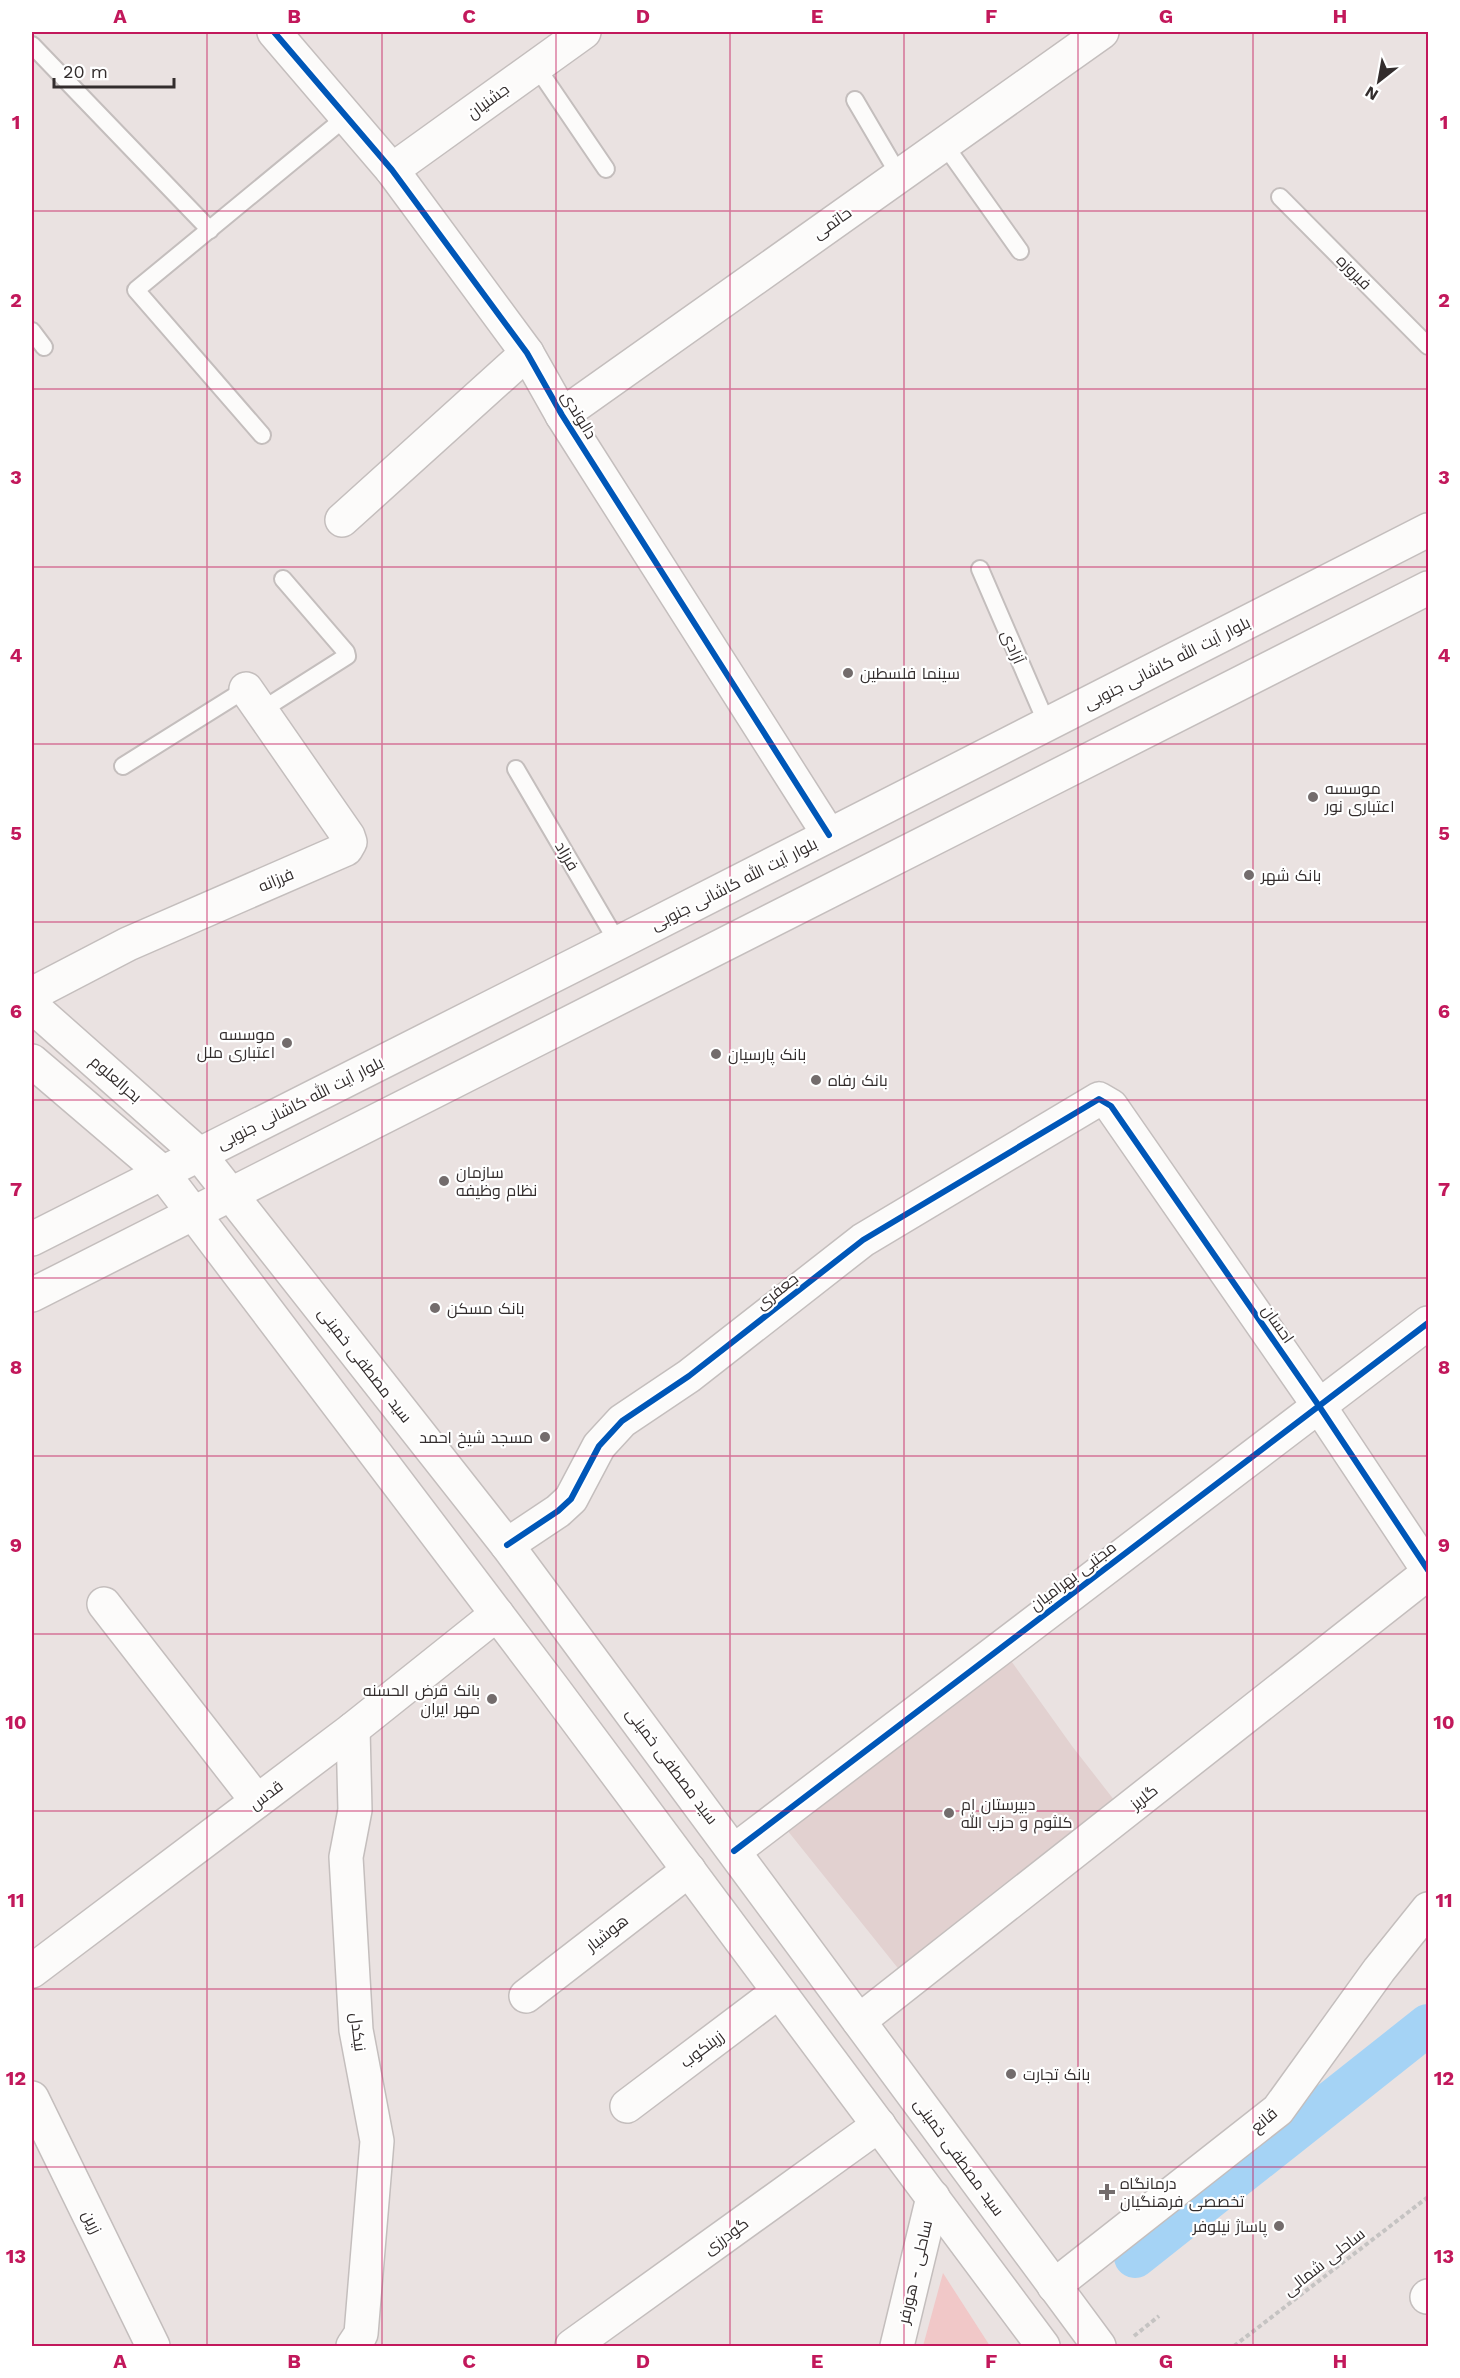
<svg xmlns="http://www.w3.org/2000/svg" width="1460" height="2378" font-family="'Work Sans',Cairo,sans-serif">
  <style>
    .built { fill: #e2d1d0 }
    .green { fill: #f1c8c8 }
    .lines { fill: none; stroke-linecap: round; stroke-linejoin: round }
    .canal { stroke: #a5d3f5; stroke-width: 42 }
    .lane-casing { stroke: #c4bebd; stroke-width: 20 }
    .street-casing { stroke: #c4bebd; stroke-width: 36 }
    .secondary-casing { stroke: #c4bebd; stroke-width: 36 }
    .path { stroke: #c5c3c2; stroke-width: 4; stroke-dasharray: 4.5 3; stroke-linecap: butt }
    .lane { stroke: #fcfbfa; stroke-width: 16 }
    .street { stroke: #fcfbfa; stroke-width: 33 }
    .secondary { stroke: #fcfbfa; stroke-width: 33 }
    .cycleway-casing { stroke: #fff; stroke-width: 10 }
    .cycleway { stroke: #0057b8; stroke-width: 6 }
    .grid { fill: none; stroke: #c2185b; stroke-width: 1.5; stroke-opacity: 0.55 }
    .poi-dot { fill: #736c6c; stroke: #fff; stroke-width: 2 }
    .labels { text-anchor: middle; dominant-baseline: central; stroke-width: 4.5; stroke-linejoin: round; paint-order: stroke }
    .street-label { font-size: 16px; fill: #332d2d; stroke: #fff }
    .poi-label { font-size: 16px; fill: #332d2d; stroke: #fff; text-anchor: start }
    .neatline { fill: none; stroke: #c2185b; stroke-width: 2 }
    .grid-label { font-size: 20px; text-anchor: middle; font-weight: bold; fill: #c2185b }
  </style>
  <rect width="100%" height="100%" fill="#eae2e1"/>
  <path class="built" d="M1009,1658l63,88 46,59 -217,167 -122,-152z"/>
  <path class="green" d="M943,2273l47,73h-67z"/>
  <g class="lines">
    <path class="canal" d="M1135,2257l293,-232"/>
    <defs>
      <g id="lane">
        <path d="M32,45l178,185"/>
        <path d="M536,66l70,103"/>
        <path d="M855,100l44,75"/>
        <path d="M944,144l76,107"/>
        <path d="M1280,197l148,149"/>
        <path d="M32,331l12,16"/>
        <path d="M262,435l-126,-145 210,-173"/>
        <path d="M980,569l67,155"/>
        <path d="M262,710l85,-54 -1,-4 -63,-73"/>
        <path d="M123,766l123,-77"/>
        <path d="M516,769l102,174"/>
      </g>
      <g id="street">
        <path d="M274,32l118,138 135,183 35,62 267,420"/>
        <path d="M392,170l192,-138"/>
        <path d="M562,415l540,-383"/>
        <path d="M342,520l185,-167"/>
        <path d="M32,994l96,-50 218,-95 4,-7 -2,-6 -102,-147"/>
        <path d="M507,1545l51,-34 13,-12 28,-53 23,-25 67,-45 174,-136 236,-141 12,7 208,300 109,164"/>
        <path d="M104,1604l153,197"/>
        <path d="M353,1729l2,81 -9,47 10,173 21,111 -16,193 -8,12"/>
        <path d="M734,1851l694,-528"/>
        <path d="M32,1971l321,-242 144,-115"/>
        <path d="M526,1996l163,-126"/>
        <path d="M859,2021l569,-448"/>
        <path d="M32,2098l121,248"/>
        <path d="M627,2106l151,-114"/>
        <path d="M1054,2286l224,-176 101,-140 49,-61"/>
        <path d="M1427,2297l1,-1"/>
        <path d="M572,2346l307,-221"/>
        <path d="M897,2346l36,-149"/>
      </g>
      <g id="secondary">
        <path d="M32,1006l167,148 308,391 592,801"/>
        <path d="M32,1061l130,111 391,516 490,658"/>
        <path d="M32,1239l586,-296 810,-413"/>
        <path d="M32,1295l1396,-707"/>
      </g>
    </defs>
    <use href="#lane" class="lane-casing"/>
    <use href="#street" class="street-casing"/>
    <use href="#secondary" class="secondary-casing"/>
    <g class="path">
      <path d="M1134,2336l25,-20"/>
      <path d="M1234,2346l194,-149"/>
    </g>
    <use href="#lane" class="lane"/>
    <use href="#street" class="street"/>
    <use href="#secondary" class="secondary"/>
    <defs>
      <g id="cycleway">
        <path d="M274,32l118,138 135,183 35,62 267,420"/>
        <path d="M507,1545l51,-34 13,-12 28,-53 23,-25 67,-45 174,-136 236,-141 12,7 208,300 109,164"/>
        <path d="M734,1851l694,-528"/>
      </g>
    </defs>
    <use href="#cycleway" class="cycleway-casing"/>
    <use href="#cycleway" class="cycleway"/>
  </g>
  <path class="grid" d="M207,32v2314M382,32v2314M556,32v2314M730,32v2314M904,32v2314M1078,32v2314M1253,32v2314M32,211h1396M32,389h1396M32,567h1396M32,744h1396M32,922h1396M32,1100h1396M32,1278h1396M32,1456h1396M32,1634h1396M32,1811h1396M32,1989h1396M32,2167h1396"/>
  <g class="poi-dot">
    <circle cx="848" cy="673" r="6"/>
    <circle cx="1313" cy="797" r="6"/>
    <circle cx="1249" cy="875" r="6"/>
    <circle cx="287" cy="1043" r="6"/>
    <circle cx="716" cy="1054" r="6"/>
    <circle cx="816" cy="1080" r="6"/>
    <circle cx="444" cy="1181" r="6"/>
    <circle cx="435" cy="1308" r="6"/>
    <circle cx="545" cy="1437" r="6"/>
    <circle cx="492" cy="1699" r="6"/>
    <circle cx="949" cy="1813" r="6"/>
    <circle cx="1011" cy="2074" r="6"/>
    <path d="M1104 2183h6v6h6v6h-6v6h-6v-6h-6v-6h6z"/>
    <circle cx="1279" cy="2226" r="6"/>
  </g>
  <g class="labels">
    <g class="street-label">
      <text transform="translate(488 101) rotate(-36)">جشنیان</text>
      <text transform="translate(832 223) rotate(-35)">حاتمی</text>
      <text transform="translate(1354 272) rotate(45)">فیروزه</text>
      <text transform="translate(579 415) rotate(59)">دالوندی</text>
      <text transform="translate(1013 647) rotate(67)">آزادی</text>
      <text transform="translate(1167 663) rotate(-27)">بلوار آیت الله کاشانی جنوبی</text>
      <text transform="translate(567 856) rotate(60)">فرزاد</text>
      <text transform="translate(276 880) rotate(-23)">فرزانه</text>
      <text transform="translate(734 884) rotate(-27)">بلوار آیت الله کاشانی جنوبی</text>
      <text transform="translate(116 1079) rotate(41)">بحرالعلوم</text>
      <text transform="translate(300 1103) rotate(-27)">بلوار آیت الله کاشانی جنوبی</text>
      <text transform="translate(777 1291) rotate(-38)">جعفری</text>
      <text transform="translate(1278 1324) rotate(55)">احسان</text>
      <text transform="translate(365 1365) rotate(52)">سید مصطفی خمینی</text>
      <text transform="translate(1073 1576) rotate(-37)">مجتبی بهرامیان</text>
      <text transform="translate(672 1766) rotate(53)">سید مصطفی خمینی</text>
      <text transform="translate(266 1795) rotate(-37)">قدس</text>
      <text transform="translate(1144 1797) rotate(-38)">گلریز</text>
      <text transform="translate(607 1933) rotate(-38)">هوشیار</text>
      <text transform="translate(358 2032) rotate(83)">نیکدل</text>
      <text transform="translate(702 2049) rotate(-37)">زرینکوب</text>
      <text transform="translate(1264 2120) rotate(-40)">قانع</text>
      <text transform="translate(959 2157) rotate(54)">سید مصطفی خمینی</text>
      <text transform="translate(92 2222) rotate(64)">زرین</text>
      <text transform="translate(726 2236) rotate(-36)">گودرزی</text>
      <text transform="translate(1324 2262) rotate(-38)">ساحلی شمالی</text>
      <text transform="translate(915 2272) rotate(-77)">ساحلی - هورفر</text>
    </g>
    <g class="poi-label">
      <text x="860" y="673">سینما فلسطین</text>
      <text x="1325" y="788">موسسه<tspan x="1325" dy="18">اعتباری نور</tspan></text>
      <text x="1261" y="875">بانک شهر</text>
      <text x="275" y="1034" text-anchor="end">موسسه<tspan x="275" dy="18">اعتباری ملل</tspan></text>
      <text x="728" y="1054">بانک پارسیان</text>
      <text x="828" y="1080">بانک رفاه</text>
      <text x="456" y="1172">سازمان<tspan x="456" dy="18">نظام وظیفه</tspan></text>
      <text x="447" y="1308">بانک مسکن</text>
      <text x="533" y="1437" text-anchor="end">مسجد شیخ احمد</text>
      <text x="480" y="1690" text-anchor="end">بانک قرض الحسنه<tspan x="480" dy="18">مهر ایران</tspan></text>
      <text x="961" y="1804">دبیرستان ام<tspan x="961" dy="18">کلثوم و حزب الله</tspan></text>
      <text x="1023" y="2074">بانک تجارت</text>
      <text x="1120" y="2183">درمانگاه<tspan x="1120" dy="18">تخصصی فرهنگیان</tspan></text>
      <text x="1267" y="2226" text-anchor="end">پاساژ نیلوفر</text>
    </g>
  </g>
  <rect width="1460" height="2378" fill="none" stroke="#ffffff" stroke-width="66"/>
  <g transform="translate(1379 81) rotate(211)" stroke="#ffffff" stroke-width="4.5" paint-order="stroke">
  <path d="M0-4.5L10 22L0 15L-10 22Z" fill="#332d2d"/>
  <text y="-9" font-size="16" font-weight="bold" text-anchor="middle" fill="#332d2d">N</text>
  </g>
  <path d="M54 78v9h120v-9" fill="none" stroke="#332d2d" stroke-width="3"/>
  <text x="63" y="78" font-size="18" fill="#332d2d" stroke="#ffffff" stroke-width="4.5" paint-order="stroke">20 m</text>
  <rect x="33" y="33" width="1394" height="2312" class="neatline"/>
  <g class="grid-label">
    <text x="120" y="23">A</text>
    <text x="294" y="23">B</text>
    <text x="469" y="23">C</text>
    <text x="643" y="23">D</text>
    <text x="817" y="23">E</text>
    <text x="991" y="23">F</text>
    <text x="1166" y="23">G</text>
    <text x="1340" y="23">H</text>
    <text x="16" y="129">1</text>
    <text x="1444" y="129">1</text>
    <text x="16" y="307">2</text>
    <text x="1444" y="307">2</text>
    <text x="16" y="484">3</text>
    <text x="1444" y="484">3</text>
    <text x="16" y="662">4</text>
    <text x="1444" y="662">4</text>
    <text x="16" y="840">5</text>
    <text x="1444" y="840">5</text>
    <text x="16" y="1018">6</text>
    <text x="1444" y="1018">6</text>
    <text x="16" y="1196">7</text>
    <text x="1444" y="1196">7</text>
    <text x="16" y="1374">8</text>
    <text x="1444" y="1374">8</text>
    <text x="16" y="1552">9</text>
    <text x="1444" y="1552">9</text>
    <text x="16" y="1729">10</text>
    <text x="1444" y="1729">10</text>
    <text x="16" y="1907">11</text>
    <text x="1444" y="1907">11</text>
    <text x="16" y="2085">12</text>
    <text x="1444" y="2085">12</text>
    <text x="16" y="2263">13</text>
    <text x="1444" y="2263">13</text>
    <text x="120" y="2368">A</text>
    <text x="294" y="2368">B</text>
    <text x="469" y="2368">C</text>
    <text x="643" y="2368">D</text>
    <text x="817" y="2368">E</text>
    <text x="991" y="2368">F</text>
    <text x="1166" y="2368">G</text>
    <text x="1340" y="2368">H</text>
  </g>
</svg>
